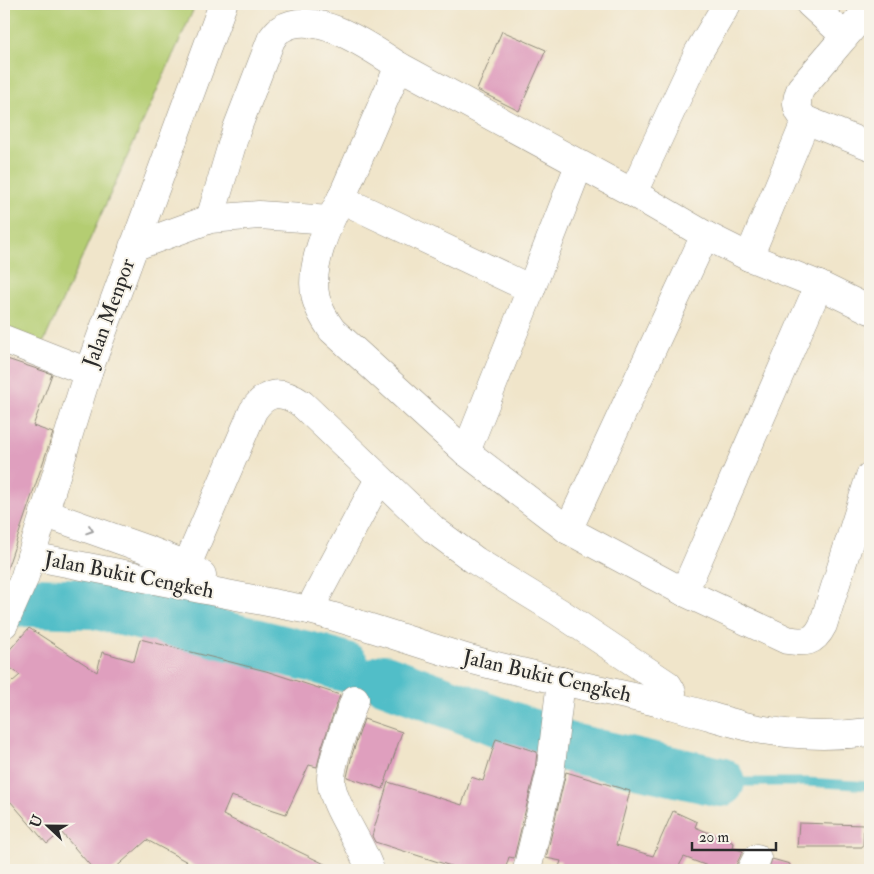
<svg xmlns="http://www.w3.org/2000/svg" width="874" height="874" font-family="'IM FELL Double Pica',serif">
  <style>
    .green { fill: #b4cd72; stroke: #707c4e }
    .lines { fill: none; stroke-linecap: round; stroke-linejoin: round }
    .stream { stroke: #51bec8; stroke-width: 9 }
    .river { stroke: #51bec8; stroke-width: 50 }
    .building { fill: #df9fbe }
    .minor-casing { stroke: #8e887a; stroke-width: 29 }
    .minor { stroke: #fff; stroke-width: 28 }
    .oneway { stroke: #a0a0a0 }
    .labels { text-anchor: middle; dominant-baseline: central; stroke-width: 4; stroke-linejoin: round; paint-order: stroke }
    .street-label { font-size: 21px; fill: #2b2b2b; stroke: #f7f3e8 }
  </style>
  <rect width="100%" height="100%" fill="#f7f3e8"/>
  <filter id="ink" filterUnits="userSpaceOnUse"><feTurbulence type="fractalNoise" baseFrequency=".02" numOctaves="2"/><feDisplacementMap in="SourceGraphic" scale="10" xChannelSelector="R" yChannelSelector="G"/><feConvolveMatrix kernelMatrix="1 2 1 2 8 2 1 2 1" color-interpolation-filters="sRGB"/></filter>
  <filter id="wash" filterUnits="userSpaceOnUse"><feTurbulence type="fractalNoise" baseFrequency=".0096" numOctaves="4" result="noise"/><feDisplacementMap in="SourceGraphic" scale="20" xChannelSelector="R" yChannelSelector="G"/><feGaussianBlur stdDeviation="1.12" result="paint"/><feColorMatrix in="noise" values="0 0 0 0 0 0 0 0 0 0 0 0 0 0 0 0 0 1.4 0 .05"/><feComposite in="paint" operator="in"/></filter>
  <g filter="url(#wash)">
    <rect width="100%" height="100%" fill="#f0e5ca"/>
    <path class="green" d="M4,4h192l-155,344 -37,-22z"/>
    <g class="lines">
      <path class="stream" d="M720,782h87l63,4"/>
      <g class="river">
        <path d="M4,601l90,3 225,55 26,8"/>
        <path d="M384,679l183,68 153,35"/>
      </g>
    </g>
    <g id="blocks">
      <g class="building">
        <path d="M502,31l44,19 -27,61 -42,-21z"/>
        <path d="M4,358l48,16 -19,52 20,7 -46,136h-3z"/>
        <path d="M29,628l68,44 5,-20 32,9 6,-22 126,32 74,24 -18,51 -5,21 -8,-2 -23,49 -55,-18 -8,19 114,55h-135l-55,-30 -34,30h-19l-33,-38 -14,12 -43,-50v-105l16,-14 -16,-12v-7z"/>
        <path d="M364,719l38,13 -19,57 -36,-12 5,-22z"/>
        <path d="M496,739l41,13 -2,19 -21,87 -5,-1 -4,13h-55l1,-4 -76,-24 -3,-6 16,-54 74,23 9,-28 12,4z"/>
        <path d="M566,772l64,19 -14,54 37,11 20,-45 24,11 -2,5 39,16 -1,5 10,3 -6,12 -2,7h-17l-34,-13 -4,7 -1,6h-121l3,-9 -15,-3z"/>
        <path d="M799,823l65,2 -1,22h-66z"/>
        <path d="M772,859l18,5 -1,6h-21z"/>
      </g>
    </g>
  </g>
  <g filter="url(#ink)">
    <use href="#blocks" fill-opacity="0" stroke="#8e887a" stroke-width="1"/>
    <g class="lines">
      <defs>
        <g id="minor">
          <path d="M810,4l35,32"/>
          <path d="M870,7l-69,81c-6,13 -6,22 5,32l64,26"/>
          <path d="M399,66l-58,133c-14,26 -33,70 -25,100 3,11 9,21 16,31l134,122 102,78 116,62 103,48c19,3 27,3 36,-15l47,-149"/>
          <path d="M633,193l65,-140 29,-49"/>
          <path d="M341,199l190,90"/>
          <path d="M210,219l26,-88 35,-91c3,-4 6,-9 10,-11 33,-22 90,19 118,37l234,127 72,42 44,22 70,28 51,25"/>
          <path d="M133,247l77,-28 49,-4 71,5"/>
          <path d="M749,257l57,-137"/>
          <path d="M4,339l84,33"/>
          <path d="M466,452l65,-163 48,-124"/>
          <path d="M44,513l107,38 36,14 15,10"/>
          <path d="M568,530l137,-295"/>
          <path d="M31,556l278,54c55,14 109,34 164,50 63,17 128,29 192,44 30,7 59,17 88,24 39,8 79,9 117,4"/>
          <path d="M187,565l66,-154c14,-21 29,-21 49,-7l132,126 42,31 83,51 109,73 4,7 -4,13"/>
          <path d="M684,592l135,-307"/>
          <path d="M309,610l70,-131"/>
          <path d="M4,624l20,-45 64,-207 135,-368"/>
          <path d="M355,699c-7,20 -24,61 -24,80 0,25 31,64 39,91"/>
          <path d="M527,870l23,-96 11,-93"/>
          <path d="M751,870l6,-12"/>
        </g>
      </defs>
      <use href="#minor" class="minor-casing"/>
      <use href="#minor" class="minor"/>
    </g>
    <defs><path id="oneway-chevron" d="M-2-3.5L2.5 0L-2 3.5" fill="none" stroke-width="1.6" stroke-linecap="round" stroke-linejoin="round" transform="scale(1.25)"/></defs>
    <use class="oneway" href="#oneway-chevron" transform="translate(90 530) rotate(19)"/>
  </g>
  <g class="labels">
    <g class="street-label">
      <text transform="translate(109 313) rotate(-70)">Jalan Menpor</text>
      <text transform="translate(129 575) rotate(11)">Jalan Bukit Cengkeh</text>
      <text transform="translate(547 676) rotate(13)">Jalan Bukit Cengkeh</text>
    </g>
  </g>
  <rect width="874" height="874" fill="none" stroke="#f7f3e8" stroke-width="20"/>
  <g transform="translate(48 826) rotate(292)" stroke="#f7f3e8" stroke-width="4" paint-order="stroke">
  <path d="M0-4L9 19L0 12L-9 19Z" fill="#2b2b2b"/>
  <text y="-8" font-size="14" font-weight="bold" text-anchor="middle" fill="#2b2b2b">U</text>
  </g>
  <path d="M692 842v8h84v-8" fill="none" stroke="#2b2b2b" stroke-width="2.5"/>
  <text x="699" y="842" font-size="15" fill="#2b2b2b" stroke="#f7f3e8" stroke-width="4" paint-order="stroke">20 m</text>
</svg>
